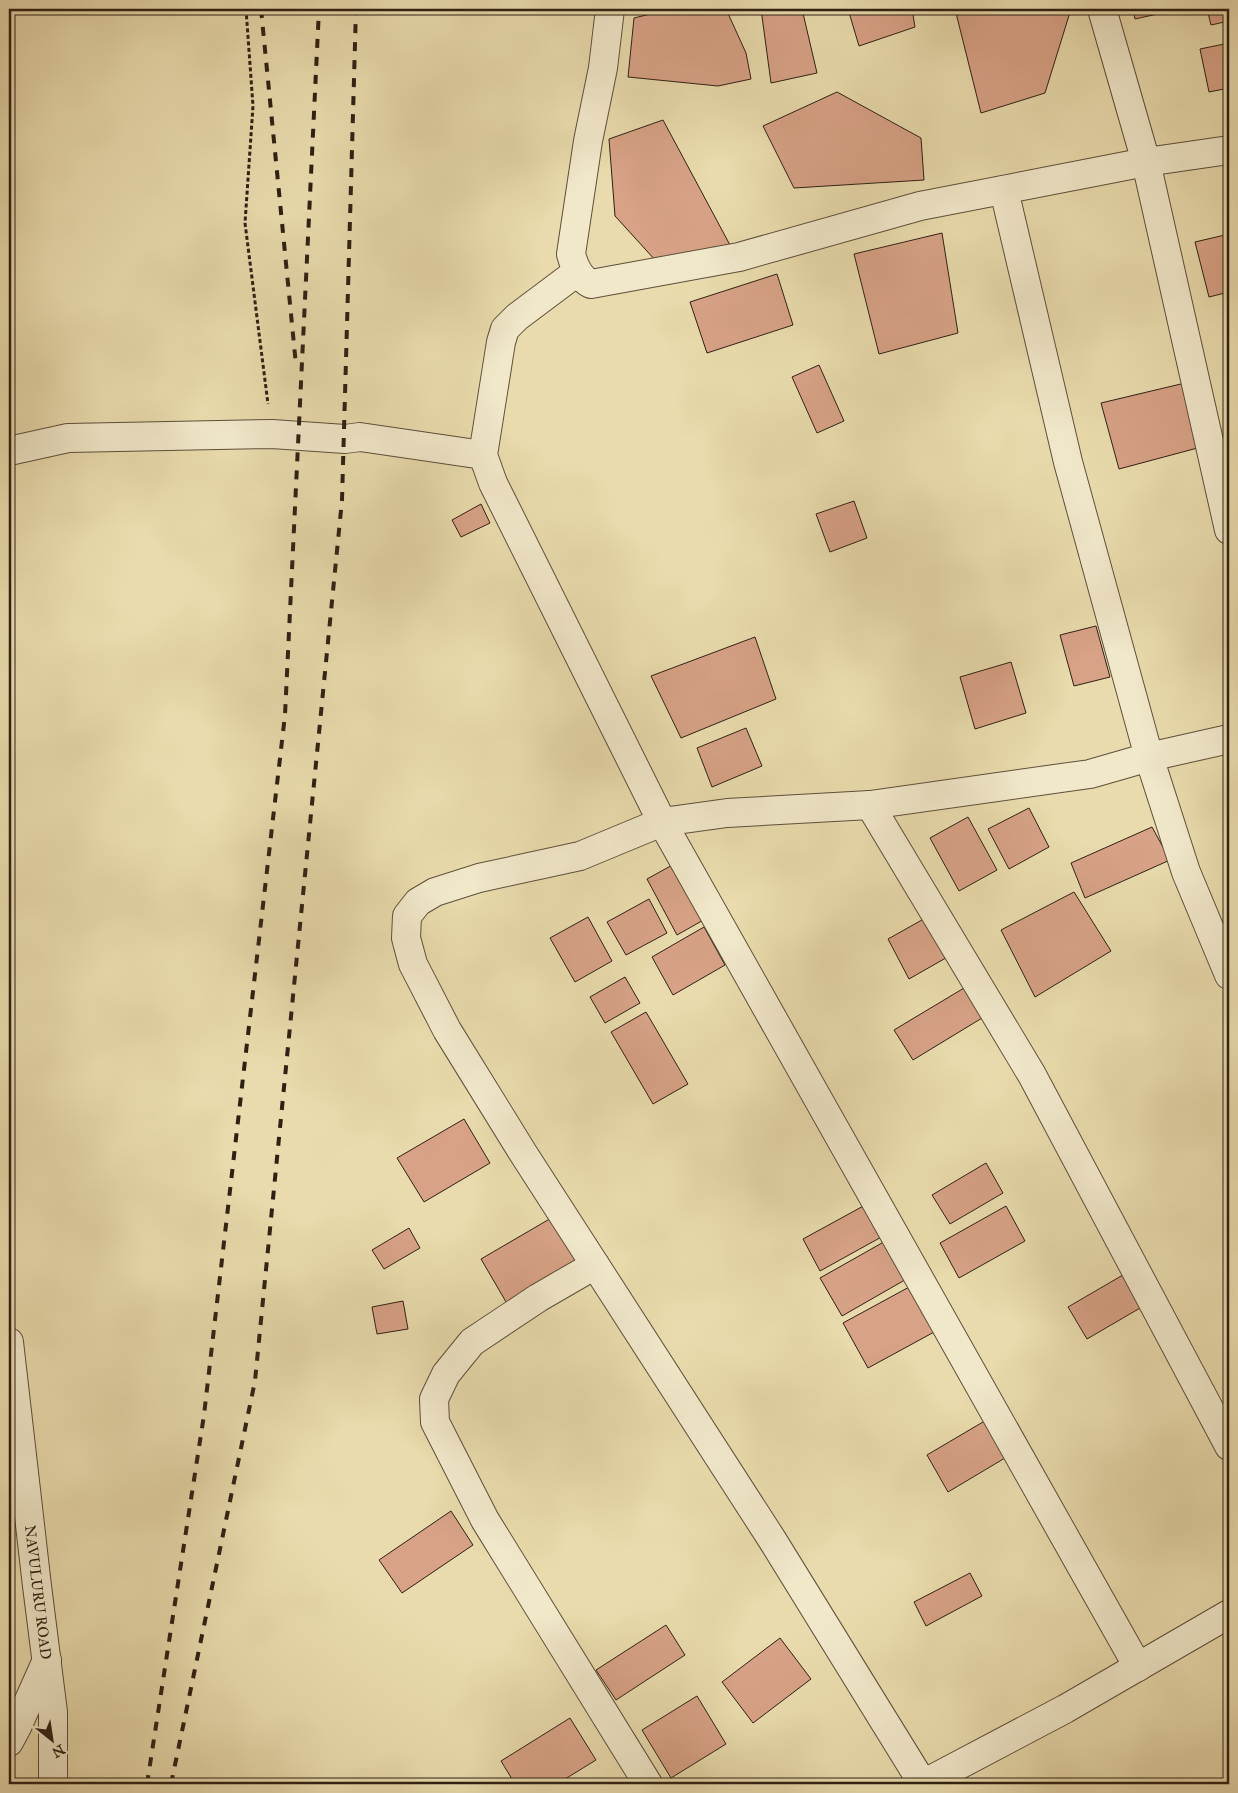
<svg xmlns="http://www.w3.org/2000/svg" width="1238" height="1793" font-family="'IM FELL Great Primer',serif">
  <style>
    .building { fill: #d7a286; stroke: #2f2014 }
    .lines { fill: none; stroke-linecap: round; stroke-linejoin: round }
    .minor-casing { stroke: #5e4f3a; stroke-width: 30 }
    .path { stroke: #2f2014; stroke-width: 3; stroke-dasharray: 4 2.5; stroke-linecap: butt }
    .minor { stroke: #f1e8ca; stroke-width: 28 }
    .rail { stroke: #2f2014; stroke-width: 4; stroke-dasharray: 9 9; stroke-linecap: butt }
    .labels { text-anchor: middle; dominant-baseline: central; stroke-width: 4; stroke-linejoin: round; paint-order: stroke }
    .street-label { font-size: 15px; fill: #2f2014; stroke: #f1e8ca }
  </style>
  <rect width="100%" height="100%" fill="#e9dbad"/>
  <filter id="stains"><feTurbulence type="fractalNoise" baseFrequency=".004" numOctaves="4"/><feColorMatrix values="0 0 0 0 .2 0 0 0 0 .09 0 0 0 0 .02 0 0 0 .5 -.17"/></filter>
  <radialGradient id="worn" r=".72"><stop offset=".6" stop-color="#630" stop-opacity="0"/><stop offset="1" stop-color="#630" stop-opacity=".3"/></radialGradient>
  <g class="building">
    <path d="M670,9h56l20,44 5,26 -33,7 -90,-9 6,-59z"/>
    <path d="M761,9h41l15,64 -46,10z"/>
    <path d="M848,9h64l3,18 -56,19z"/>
    <path d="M955,9h116l-26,84 -64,20z"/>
    <path d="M1133,9h47l-45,10z"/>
    <path d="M1207,9h22v12l-18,4z"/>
    <path d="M1229,43v45l-20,4 -9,-43z"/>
    <path d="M837,92l84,46 3,42 -130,8 -31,-62z"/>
    <path d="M663,120l67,125 -74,16 -41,-45 -6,-77z"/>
    <path d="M942,233l16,100 -79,21 -25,-100z"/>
    <path d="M1229,234v58l-20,5 -14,-55z"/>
    <path d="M777,274l16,51 -86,28 -17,-51z"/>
    <path d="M819,365l25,56 -27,12 -25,-56z"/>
    <path d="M1185,383l20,63 -86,23 -18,-66z"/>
    <path d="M854,501l13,37 -37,14 -14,-38z"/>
    <path d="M481,504l9,19 -29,14 -9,-17z"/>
    <path d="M1096,626l14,51 -36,9 -14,-51z"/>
    <path d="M755,637l21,62 -95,39 -30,-62z"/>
    <path d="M1011,662l15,51 -51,16 -15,-52z"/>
    <path d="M746,728l16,38 -50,21 -15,-39z"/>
    <path d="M1029,808l20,39 -40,22 -21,-40z"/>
    <path d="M968,817l29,53 -38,21 -29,-53z"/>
    <path d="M1152,827l18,33 -85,38 -14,-35z"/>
    <path d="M676,863l31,55 -30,17 -30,-56z"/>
    <path d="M1074,892l37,59 -76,46 -34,-67z"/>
    <path d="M649,899l18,34 -41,22 -19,-33z"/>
    <path d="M929,916l22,39 -42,24 -21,-40z"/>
    <path d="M588,917l24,44 -37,21 -25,-44z"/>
    <path d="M704,927l21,38 -52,30 -21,-38z"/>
    <path d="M625,977l15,26 -35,20 -15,-26z"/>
    <path d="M969,985l18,30 -74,45 -19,-30z"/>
    <path d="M646,1012l42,72 -35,20 -42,-72z"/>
    <path d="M464,1119l26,44 -66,39 -27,-44z"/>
    <path d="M986,1163l17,30 -53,31 -18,-29z"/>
    <path d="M867,1204l18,31 -65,36 -17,-32z"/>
    <path d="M1006,1206l19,35 -66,37 -19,-35z"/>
    <path d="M553,1217l26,45 -70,45 -28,-48z"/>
    <path d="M409,1228l11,20 -36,21 -12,-19z"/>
    <path d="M889,1239l21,38 -68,39 -22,-38z"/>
    <path d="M1128,1272l19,32 -60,35 -19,-32z"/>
    <path d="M911,1286l25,45 -68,37 -25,-45z"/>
    <path d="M403,1301l5,28 -31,5 -5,-27z"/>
    <path d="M988,1419l22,36 -62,37 -21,-37z"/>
    <path d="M451,1511l22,34 -71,48 -23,-33z"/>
    <path d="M970,1573l12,23 -56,30 -12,-24z"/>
    <path d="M666,1625l19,30 -69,45 -20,-30z"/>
    <path d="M780,1638l31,41 -58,44 -31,-41z"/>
    <path d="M697,1696l29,48 -55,34 -29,-48z"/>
    <path d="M570,1718l26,42 -39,24h-42l-14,-23z"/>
  </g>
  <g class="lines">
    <defs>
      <g id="minor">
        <path d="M610,9l-7,59 -15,73 -17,113c3,12 8,24 20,30l148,-27 181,-51 226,-44 83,-12"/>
        <path d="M1102,9l44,153 83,368"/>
        <path d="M1004,190l64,272 81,295 37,115 43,103"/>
        <path d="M577,272l-60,45 -12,12 -4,13 -18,113 10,28 169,339 476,845"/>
        <path d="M9,451l59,-13 204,-4 73,5 15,-2 123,18"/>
        <path d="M870,805l162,270 197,371"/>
        <path d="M595,1265l-57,33 -66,44 -26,32 -12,25 1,23 50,98 163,264"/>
        <path id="s1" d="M9,1342l28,244 16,126v72"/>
        <path d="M9,1742l8,-15 30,-67"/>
        <path d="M923,1784l-150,-243 -250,-388 -76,-123 -34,-66 -7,-26 1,-22 11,-14 17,-10 44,-14 101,-22 82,-34 65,-9 143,-8 220,-31 59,-17 80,-18"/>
        <path d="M923,1784l142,-75 164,-95"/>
      </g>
    </defs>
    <use href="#minor" class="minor-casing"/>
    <path class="path" d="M246,9l7,97 -8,117 23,181"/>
    <use href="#minor" class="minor"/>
    <g class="rail">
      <path d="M261,9l35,356"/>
      <path d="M147,1784l57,-369 81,-700 34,-706"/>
      <path d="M171,1784l84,-403 87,-881 14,-491"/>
    </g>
  </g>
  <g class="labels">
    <g class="street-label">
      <text stroke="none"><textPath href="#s1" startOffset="252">NAVULURU ROAD</textPath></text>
    </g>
  </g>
  <rect width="1238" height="1793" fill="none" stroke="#e9dbad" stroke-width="30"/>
  <rect x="10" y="10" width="1218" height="1773" fill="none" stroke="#2f2014" stroke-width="2.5"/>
  <rect x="15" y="15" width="1208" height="1763" fill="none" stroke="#2f2014"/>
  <g transform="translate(52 1740) rotate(150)" stroke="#f1e8ca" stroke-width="4" paint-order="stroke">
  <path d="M0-4L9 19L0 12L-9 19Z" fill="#2f2014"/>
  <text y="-8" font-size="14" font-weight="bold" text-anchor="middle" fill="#2f2014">N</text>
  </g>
  <rect width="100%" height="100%" filter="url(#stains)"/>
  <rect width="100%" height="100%" fill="url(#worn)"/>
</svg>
